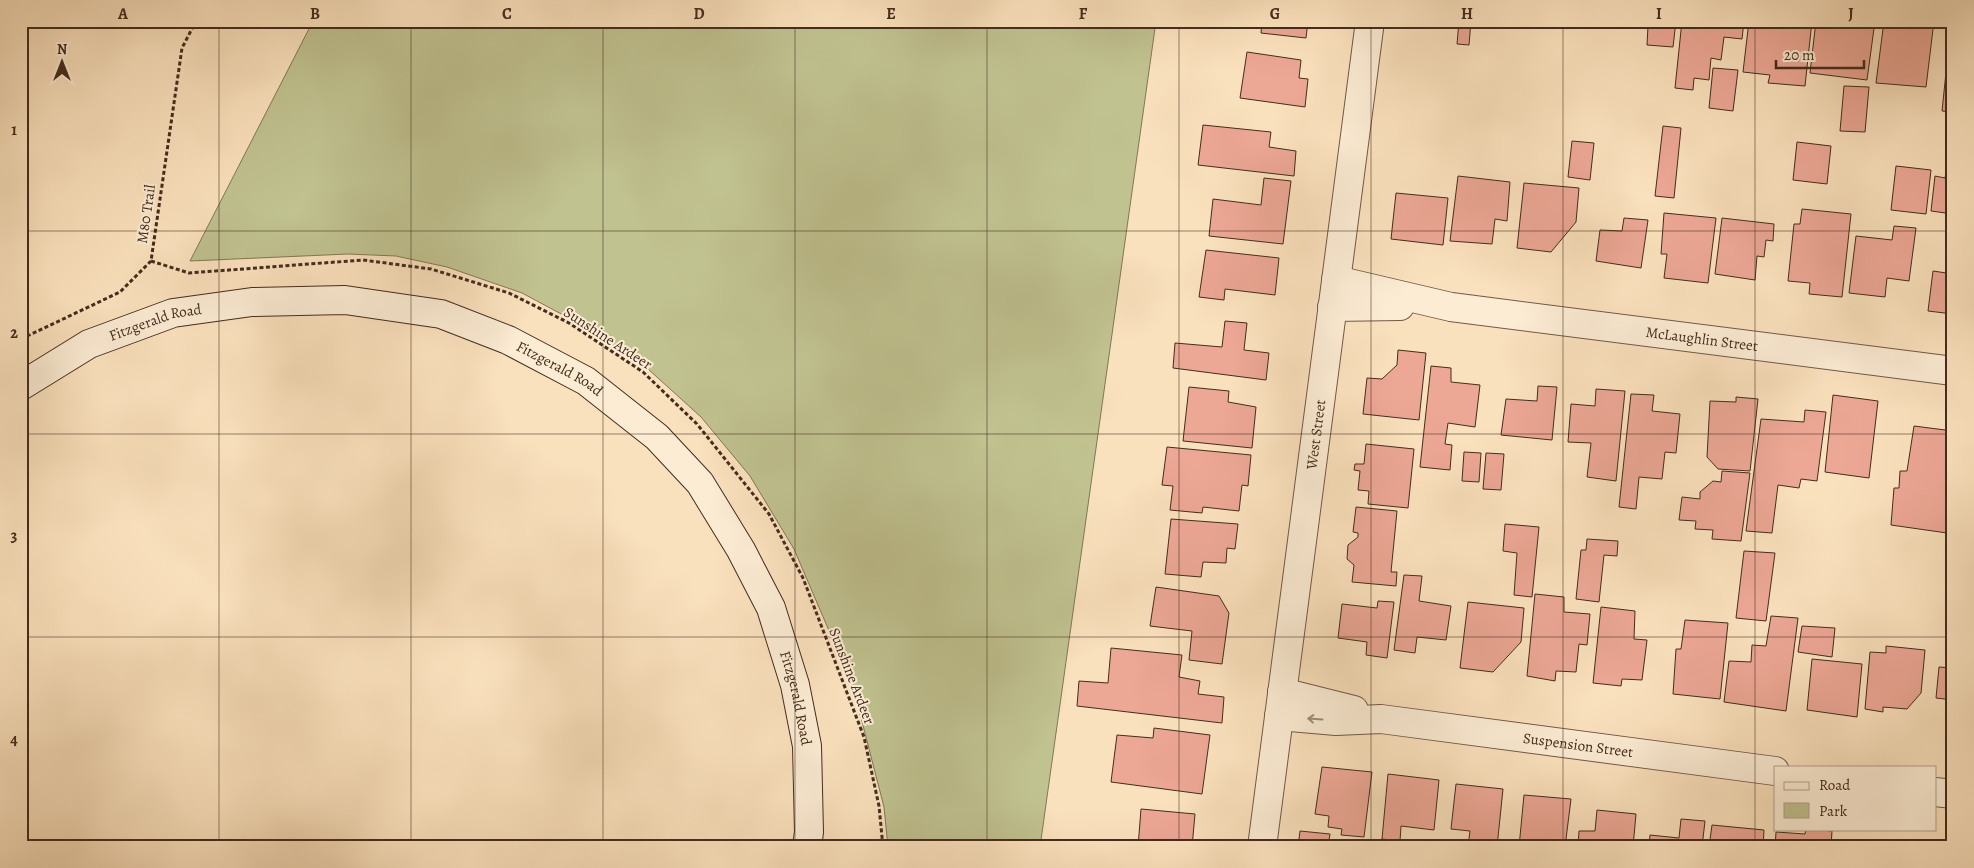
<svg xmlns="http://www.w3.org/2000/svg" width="1974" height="868" font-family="Alegreya,serif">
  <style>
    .green { fill: #c0c290; stroke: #827756 }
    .building { fill: #eca795; stroke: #442c1d }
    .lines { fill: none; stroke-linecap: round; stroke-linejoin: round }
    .street-casing { stroke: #725945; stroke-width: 30 }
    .secondary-casing { stroke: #442c1d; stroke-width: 30 }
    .path { stroke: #442c1d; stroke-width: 3; stroke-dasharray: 4 2.5; stroke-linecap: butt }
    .street { stroke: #fcecd4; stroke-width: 28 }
    .secondary { stroke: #fcecd4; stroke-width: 28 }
    .oneway { stroke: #a08c78 }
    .grid { fill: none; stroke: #442c1d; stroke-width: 1; stroke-opacity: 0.55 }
    .labels { text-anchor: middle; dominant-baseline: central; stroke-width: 4; stroke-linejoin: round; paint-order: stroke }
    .street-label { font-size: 15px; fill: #442c1d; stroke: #fcecd4 }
    .neatline { fill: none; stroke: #442c1d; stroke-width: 2 }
    .grid-label { font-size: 16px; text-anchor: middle; font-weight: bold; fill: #442c1d }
  </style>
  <rect width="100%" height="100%" fill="#fae1bd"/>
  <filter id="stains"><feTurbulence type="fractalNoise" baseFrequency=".004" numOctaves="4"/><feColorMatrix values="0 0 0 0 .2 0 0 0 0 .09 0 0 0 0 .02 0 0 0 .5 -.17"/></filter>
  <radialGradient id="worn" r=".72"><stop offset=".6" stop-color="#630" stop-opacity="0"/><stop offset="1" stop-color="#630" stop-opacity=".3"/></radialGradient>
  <path class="green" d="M313,21h843l-116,826h-152l-4,-40 -25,-97 -29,-77 -36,-84 -44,-73 -49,-59 -53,-48 -70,-46 -56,-30 -75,-26 -51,-11 -48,-2 -158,7z"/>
  <g class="building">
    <path d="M1262,21h46l-2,17 -45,-5z"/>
    <path d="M1459,21h12l-2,24 -12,-1z"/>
    <path d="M1623,21h53l-3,26 -26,-2 1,-19 -25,-2z"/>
    <path d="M1682,21h62l-2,18 -18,-2 -3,23 -10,-2 -2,22 -15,-2 -1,12 -18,-2z"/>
    <path d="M1749,21h63l-7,65 -37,-3 2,-8 -27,-3z"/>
    <path d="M1816,21h59l-8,59 -57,-7z"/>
    <path d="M1884,21h50l-8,66 -50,-4z"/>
    <path d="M1953,22v90l-11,-1 9,-87z"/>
    <path d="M1247,52l54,8 -2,18 9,1 -3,28 -65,-9z"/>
    <path d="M1713,68l25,2 -5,41 -24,-3z"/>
    <path d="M1844,86l25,1 -4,45 -25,-1z"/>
    <path d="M1203,125l68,7 -2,15 27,4 -2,25 -96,-11z"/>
    <path d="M1663,126l18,2 -7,70 -19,-2z"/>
    <path d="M1572,141l22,2 -4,37 -22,-3z"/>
    <path d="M1797,142l34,4 -4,38 -34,-4z"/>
    <path d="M1947,165l6,1v48l-22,-3 4,-35 10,2z"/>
    <path d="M1896,166l35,4 -5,44 -35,-4z"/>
    <path d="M1458,176l52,6 -3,39 -12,-2 -3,25 -42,-3z"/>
    <path d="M1264,178l27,3 -8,63 -74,-8 4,-37 48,6z"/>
    <path d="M1524,183l55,5 -3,34 -25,30 -34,-4z"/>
    <path d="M1396,193l52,5 -5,47 -52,-6z"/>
    <path d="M1802,209l49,5 -9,83 -33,-3 1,-11 -22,-2 6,-57h6z"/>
    <path d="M1664,213l52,5 -8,65 -44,-5 3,-24h-6z"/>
    <path d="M1624,218l24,2 -7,48 -45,-7 4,-31 22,1z"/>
    <path d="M1722,218l52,6 -1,17 -7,-1 -2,17 -7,-1 -2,24 -40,-6z"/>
    <path d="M1894,226l22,2 -7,53 -22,-3 -2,19 -36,-4 7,-57 36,4z"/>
    <path d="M1206,250l73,8 -4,37 -50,-6 -1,11 -25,-3z"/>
    <path d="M1933,271l20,3v40l-25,-3z"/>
    <path d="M1225,321l22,2 -3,27 25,3 -3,27 -93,-12 2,-25 47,4z"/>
    <path d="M1398,350l28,3 -7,67 -56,-6 4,-36 15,1 15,-14z"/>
    <path d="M1431,366l20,2v14l29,3 -5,42 -27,-4 -3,21 7,1 -2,25 -30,-3z"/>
    <path d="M1538,386l19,1 -5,53 -51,-5 5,-36 31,2z"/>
    <path d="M1189,387l40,4 -1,11 28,5 -4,41 -69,-7z"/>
    <path d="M1596,389l29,2 -9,90 -29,-4 4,-34 -23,-1 3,-38 24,2z"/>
    <path d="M1631,394l23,1 -2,16 28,3 -4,39 -11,-1 -3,27 -23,-2 -3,32 -17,-2z"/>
    <path d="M1833,395l45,6 -9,77 -44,-6z"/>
    <path d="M1736,397l22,2 -8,72 -32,-2 -11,-12 3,-56 26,1z"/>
    <path d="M1805,410l21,2 -9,69 -16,-2 -2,9 -21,-3 -6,48 -26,-2 15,-112 43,3z"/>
    <path d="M1914,426l39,5v53l-6,49 -56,-8 3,-37h5l1,-17h7z"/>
    <path d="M1366,444l48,5 -6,59 -40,-4 1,-13 -11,-1 2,-19 -6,-1 1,-6h9z"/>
    <path d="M1167,447l84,8 -3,31 -6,-1 -3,26 -36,-4 -1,6 -32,-3 3,-24 -11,-1z"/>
    <path d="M1464,452l17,1 -2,29 -17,-1z"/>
    <path d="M1486,453l18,1 -3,36 -18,-1z"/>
    <path d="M1722,471l28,2 -9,68 -29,-2 1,-9 -18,-1 1,-8 -17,-1 3,-23 18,2v-7l13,-11 8,1z"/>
    <path d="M1356,507l41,4 -6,61h6l-1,14 -44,-4 2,-17 -7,-6 1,-14 10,-8v-4l-5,-1z"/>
    <path d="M1171,519l67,5 -3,25 -8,-1 -1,15 -23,-1 -2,15 -36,-3z"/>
    <path d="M1505,524l34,3 -7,70 -18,-2 3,-42 -14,-2z"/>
    <path d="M1587,539l31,2 -1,15 -13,-1 -5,47 -23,-3 5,-49h5z"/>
    <path d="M1744,551l31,2 -9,68 -30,-3z"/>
    <path d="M1404,575l18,1 -3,25 32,5 -5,34 -29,-3 -2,16 -21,-3z"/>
    <path d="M1156,587l63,9 10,17 -7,51 -33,-4 3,-29 -42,-5z"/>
    <path d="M1535,594l29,3v15l26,2 -3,31 -8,-1 -3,28 -20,-1 -1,10 -28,-5z"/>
    <path d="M1378,601l16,1 -7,56 -21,-3 1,-13 -29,-4 4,-34 35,4z"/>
    <path d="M1468,602l56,6 -3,34 -28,30 -33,-4z"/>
    <path d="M1601,607l34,4 -1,28 13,1 -5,40 -20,-1 -1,7 -28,-3z"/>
    <path d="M1771,616l27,2 -12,93 -62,-9 5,-41 22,1 1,-17 14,1z"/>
    <path d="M1685,620l43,3 -8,76 -47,-5 3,-45h5z"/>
    <path d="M1802,626l33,2 -3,29 -34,-5z"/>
    <path d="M1886,646l39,4 -4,43 -14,16 -24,-2v5l-18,-3 5,-57 16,1z"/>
    <path d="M1111,648l71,7 -3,22 21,4 -2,13 26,3 -2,26 -145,-17 2,-25 29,2z"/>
    <path d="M1812,659l50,5 -5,53 -50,-7z"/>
    <path d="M1939,667l14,1v32l-17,-2z"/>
    <path d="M1154,728l56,7 -8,59 -91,-12 6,-47 36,3z"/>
    <path d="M1322,767l50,5 -8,65 -23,-2 1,-6 -14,-2 1,-11 -14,-2z"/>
    <path d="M1388,774l51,6 -5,50 -33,-4 -1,15 -18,-2z"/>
    <path d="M1456,784l47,5 -6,58h-29l2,-16 -19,-2z"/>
    <path d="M1524,795l47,4 -6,48h-46z"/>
    <path d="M1141,809l54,5 -3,33h-54z"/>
    <path d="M1597,810l39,4 -3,33h-55l1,-16h16z"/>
    <path d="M1681,819l24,2 -3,26h-53l1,-12 29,3z"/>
    <path d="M1712,825l52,5 -1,17h-54z"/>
    <path d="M1806,829l26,2 -1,16h-56l1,-15 29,2z"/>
    <path d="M1300,831l30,3 -2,13h-30z"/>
    <path d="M1844,840l26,3v4h-26z"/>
    <path d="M1913,841l23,2v4h-24z"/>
  </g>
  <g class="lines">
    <defs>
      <g id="street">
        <path id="s1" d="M1336,280l115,27 502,64"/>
        <path d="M1332,307l68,-1"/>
        <path d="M1282,692l72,18"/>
        <path id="s2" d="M1279,716l57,5 45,-2 394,52"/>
        <path d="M1935,792l18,2"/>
        <path id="s3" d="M1262,847l108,-826"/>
      </g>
      <g id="secondary">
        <path id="s4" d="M21,386l68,-42 84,-31 79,-11 93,-2 96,14 67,26 78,41 71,56 43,46 41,67 30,58 24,77 12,61 2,86 -2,15"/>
      </g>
    </defs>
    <use href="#street" class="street-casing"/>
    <use href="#secondary" class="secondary-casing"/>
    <g class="path">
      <path d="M151,261l38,12 174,-13 68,9 78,24 60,30 74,49 54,52 72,90 34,64 61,159 15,69 4,41"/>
      <path d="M21,339l99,-47 31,-31 31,-213 14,-27"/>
    </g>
    <use href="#street" class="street"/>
    <use href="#secondary" class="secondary"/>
  </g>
  <defs><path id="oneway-shaft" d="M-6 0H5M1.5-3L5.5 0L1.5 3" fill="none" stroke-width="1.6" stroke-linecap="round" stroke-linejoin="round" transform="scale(1.25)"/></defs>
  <use class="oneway" href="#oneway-shaft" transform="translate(1315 719) rotate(-176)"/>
  <path class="grid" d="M219,21v826M411,21v826M603,21v826M795,21v826M987,21v826M1179,21v826M1371,21v826M1563,21v826M1755,21v826M21,231h1932M21,434h1932M21,637h1932"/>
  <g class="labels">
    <g class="street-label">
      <text transform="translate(146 214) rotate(-82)">M80 Trail</text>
      <text stroke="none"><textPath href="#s4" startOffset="150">Fitzgerald Road</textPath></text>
      <text transform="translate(608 338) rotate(33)">Sunshine Ardeer</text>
      <text stroke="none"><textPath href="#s1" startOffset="371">McLaughlin Street</textPath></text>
      <text stroke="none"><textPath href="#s4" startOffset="570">Fitzgerald Road</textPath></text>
      <text stroke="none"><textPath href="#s3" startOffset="416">West Street</textPath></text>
      <text transform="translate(852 676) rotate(69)">Sunshine Ardeer</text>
      <text stroke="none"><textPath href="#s4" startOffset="990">Fitzgerald Road</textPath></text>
      <text stroke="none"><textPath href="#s2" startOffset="301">Suspension Street</textPath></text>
    </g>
  </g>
  <rect width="1974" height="868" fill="none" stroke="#fae1bd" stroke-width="55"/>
  <rect x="1774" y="766" width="162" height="65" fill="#fcecd4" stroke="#b29f8b"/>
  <rect x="1784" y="782" width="25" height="8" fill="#fcecd4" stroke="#b29f8b"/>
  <text x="1819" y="790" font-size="15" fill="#442c1d">Road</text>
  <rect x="1784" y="803" width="25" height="15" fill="#c0c290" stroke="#b29f8b"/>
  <text x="1819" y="816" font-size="15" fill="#442c1d">Park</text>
  <g transform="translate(62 62)" stroke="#fcecd4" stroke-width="4" paint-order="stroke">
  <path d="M0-4L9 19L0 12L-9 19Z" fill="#442c1d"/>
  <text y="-8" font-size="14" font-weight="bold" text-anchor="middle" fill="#442c1d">N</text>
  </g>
  <path d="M1776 60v8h88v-8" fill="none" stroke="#442c1d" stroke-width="2.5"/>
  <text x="1784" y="60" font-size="15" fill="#442c1d" stroke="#fcecd4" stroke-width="4" paint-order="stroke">20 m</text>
  <rect x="28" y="28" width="1918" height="812" class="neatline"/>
  <g class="grid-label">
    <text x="123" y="19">A</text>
    <text x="315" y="19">B</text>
    <text x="507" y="19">C</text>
    <text x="699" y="19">D</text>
    <text x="891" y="19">E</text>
    <text x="1083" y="19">F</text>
    <text x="1275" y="19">G</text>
    <text x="1467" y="19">H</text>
    <text x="1659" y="19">I</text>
    <text x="1851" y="19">J</text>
    <text x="14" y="135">1</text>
    <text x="14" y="338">2</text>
    <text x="14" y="541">3</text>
    <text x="14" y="745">4</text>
  </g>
  <rect width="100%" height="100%" filter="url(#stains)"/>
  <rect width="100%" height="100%" fill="url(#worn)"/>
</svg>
